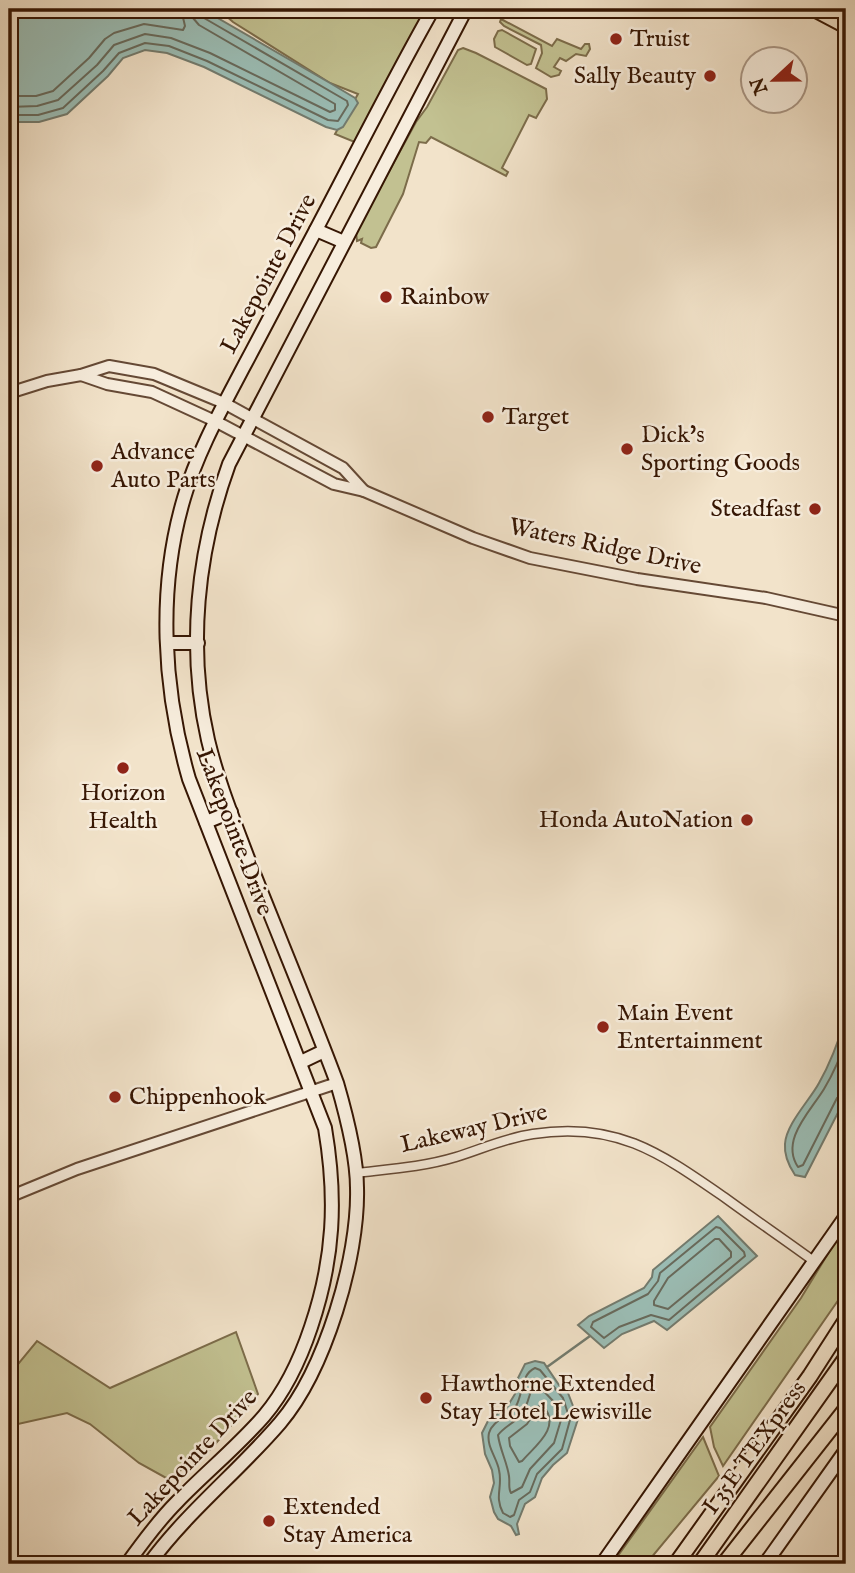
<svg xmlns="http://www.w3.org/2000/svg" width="855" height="1573" font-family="'IM FELL English',serif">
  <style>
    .green { fill: #c2c191; stroke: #7c6c4a; stroke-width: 2 }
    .water { fill: #9bbeb6; stroke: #737b6e; stroke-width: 2 }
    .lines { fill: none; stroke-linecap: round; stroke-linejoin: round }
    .shore { stroke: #686a5c; stroke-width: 2 }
    .stream { stroke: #737b6e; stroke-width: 2.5 }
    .minor-casing { stroke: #654935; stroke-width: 11 }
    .tertiary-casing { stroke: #654935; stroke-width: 14 }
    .secondary-casing { stroke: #361603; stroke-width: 16 }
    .primary-casing { stroke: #361603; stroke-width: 16 }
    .motorway-casing { stroke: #361603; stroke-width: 18 }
    .minor { stroke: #f7eddd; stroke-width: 8 }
    .tertiary { stroke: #f7eddd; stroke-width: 10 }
    .secondary { stroke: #f7eddd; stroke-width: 12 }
    .primary { stroke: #f2e3ca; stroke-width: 12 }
    .motorway { stroke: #f2e3ca; stroke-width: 14 }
    .poi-dot { fill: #8f2418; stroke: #f7eddd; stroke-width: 2.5 }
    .labels { text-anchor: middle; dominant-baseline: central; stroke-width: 5; stroke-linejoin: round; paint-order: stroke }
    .poi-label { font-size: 24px; fill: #361603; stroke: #f7eddd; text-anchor: start }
    .street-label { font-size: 24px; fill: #361603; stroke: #f7eddd }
  </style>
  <rect width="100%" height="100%" fill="#f2e3ca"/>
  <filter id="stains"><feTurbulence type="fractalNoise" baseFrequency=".00286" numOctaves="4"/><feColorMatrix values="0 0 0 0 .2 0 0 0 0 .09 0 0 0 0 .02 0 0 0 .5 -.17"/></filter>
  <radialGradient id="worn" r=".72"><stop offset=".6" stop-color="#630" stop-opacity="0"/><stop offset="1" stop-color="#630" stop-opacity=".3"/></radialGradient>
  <g class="green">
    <path d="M218,9h211l-72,134 -22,-9 23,-40 -28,-11 -97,-61z"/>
    <path d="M501,19l51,27 5,-7 24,10 4,-5h4l1,5 -4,7 -10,-2 -10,7 -6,-3 -6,9 7,4 -2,4 -8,2 -15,-9 6,-15 -1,-8 -37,-19 -4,-4z"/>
    <path d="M502,30l34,19 -5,15 -4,1 -32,-18 -1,-8 4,-8z"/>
    <path d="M463,48l13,5 70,36 1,10 -11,19 -7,-3 -27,53 6,4 -2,4 -75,-39 -5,6 -7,-1 -16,52 -27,53 -5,1 -10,-5 1,-4 -5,2 -1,-9 60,-110 11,-15 31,-57z"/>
    <path d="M846,1224v65l-123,177 -9,-19 -4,-20 91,-129z"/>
    <path d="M236,1332l22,62 -47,55 -43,30 -29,-16 -49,-39 -23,-11 -58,13v-51l28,-34 73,47z"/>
    <path d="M703,1437l16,39 -73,88h-34z"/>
  </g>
  <g class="water">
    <path d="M9,9h193l128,74 25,15 3,5 -15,24 -6,3 -11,-3 -122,-60 -37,-14 -22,-3 -22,8 -15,18 -41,38 -28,8h-30z"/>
    <path d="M846,1017v80l-41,80 -10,-2c-6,-9 -11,-20 -10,-31 1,-20 25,-44 34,-61 12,-21 20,-43 27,-66z"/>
    <path d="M718,1216l39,40 -90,74 -13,-9 -32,13 -18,14 -26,-23 11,-9 55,-28 8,-11 1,-7z"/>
    <path d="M535,1361l9,2 15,22 9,8 10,26 -11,34 -14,12 -11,13 -7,19 -10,7 -8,20 2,10 -3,1 -5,-9 -13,-7 -4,-7 -4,-15 4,-14 -2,-13 -7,-16 -3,-21 6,-12 19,-14 8,-13 2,-14 8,-16z"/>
  </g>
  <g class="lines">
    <g class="shore">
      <path d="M9,96h27l17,-5 36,-33 16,-19 9,-6 30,-9 39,6 2,-4 -4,-17"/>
      <path d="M9,107l28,-1 21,-6 39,-35 17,-20 31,-11 26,4 39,15 120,59 5,-2v-6l-136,-79 -6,-7 -2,-9"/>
      <path d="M9,115h29l25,-7 40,-37 16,-18 26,-10 24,3 38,15 121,59 10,1 10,-16 -1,-4 -143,-83 -4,-9"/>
      <path d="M846,1039c-5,17 -13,35 -22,50 -14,23 -44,51 -26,78l5,-2 34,-67 9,-4"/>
      <path d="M716,1227l4,1 24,24 1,4 -76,64 -18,-5 -32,12 -15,11 -13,-11 2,-5 55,-28 10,-13 2,-8z"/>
      <path d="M715,1239h4l12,13v5l-63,52 -14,-4v-4l14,-23z"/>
      <path d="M535,1368l5,2 23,28 7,22 -8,29 -25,25 -7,18 -11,8 -5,15 -4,2 -7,-4c-9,-17 0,-26 -4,-43 -2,-12 -13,-24 -10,-37 3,-12 20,-17 27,-27 7,-12 5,-32 19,-38z"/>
      <path d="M535,1382l20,21 6,17 -7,23 -24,26 -8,18 -11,6c-3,-5 -1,-10 -2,-17 -2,-14 -9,-26 -11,-41 6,-8 16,-12 23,-20 9,-13 8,-24 14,-33z"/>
      <path d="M539,1406h4c19,21 -8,40 -21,55l-3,1 -9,-16 -1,-8 18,-14z"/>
    </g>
    <path class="stream" d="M547,1367l43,-31"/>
    <defs>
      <path id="minor" d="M356,1173c34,-4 67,-6 100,-16 26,-8 49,-19 77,-23 82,-13 126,18 191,63 30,22 61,43 91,65"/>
      <g id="tertiary">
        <path d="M81,375l26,9 45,8 63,29 119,63 30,7 109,47 57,20 107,21 129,19 80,18"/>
        <path d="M9,393l38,-12 34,-6 28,-9 45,8 70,29 119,65 21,23"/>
        <path d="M9,1197l68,-28 260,-86"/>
      </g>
      <g id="secondary">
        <path d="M316,230l28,12"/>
        <path d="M167,643h31"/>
        <path d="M206,822l25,-10"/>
        <path d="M301,1062l23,-11"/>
        <path d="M127,1564c15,-21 31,-43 50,-62 28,-29 60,-55 87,-86 22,-26 36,-56 47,-89 23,-68 26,-128 14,-199l-136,-349c-26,-90 -32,-190 -5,-281 13,-45 37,-88 59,-130 20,-37 39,-74 59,-112 44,-82 85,-166 131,-247"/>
        <path d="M149,1564c38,-52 89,-92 131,-141 45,-53 79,-166 77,-235 0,-33 -11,-74 -20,-105 -28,-75 -59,-148 -88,-222 -15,-40 -31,-79 -41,-121 -21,-92 -11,-188 21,-276l237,-455"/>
        <path d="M602,1564l244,-348"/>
        <path d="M765,1564l81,-114"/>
      </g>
      <path id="primary" d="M812,9l34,18"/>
      <g id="motorway">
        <path d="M676,1564l134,-188 36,-56"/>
        <path d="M700,1564l146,-206"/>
        <path d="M724,1564l122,-155"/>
      </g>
    </defs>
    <use href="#minor" class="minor-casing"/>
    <use href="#tertiary" class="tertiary-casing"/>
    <use href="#secondary" class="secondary-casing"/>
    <use href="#primary" class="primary-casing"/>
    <use href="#motorway" class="motorway-casing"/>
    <use href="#minor" class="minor"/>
    <use href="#tertiary" class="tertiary"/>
    <use href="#secondary" class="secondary"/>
    <use href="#primary" class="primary"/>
    <use href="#motorway" class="motorway"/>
  </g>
  <g class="poi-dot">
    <circle cx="616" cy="39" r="7"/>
    <circle cx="710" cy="76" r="7"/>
    <circle cx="386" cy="297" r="7"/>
    <circle cx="488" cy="417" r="7"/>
    <circle cx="627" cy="449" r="7"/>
    <circle cx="97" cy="466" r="7"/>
    <circle cx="815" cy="509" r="7"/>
    <circle cx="123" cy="768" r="7"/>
    <circle cx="747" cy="820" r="7"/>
    <circle cx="603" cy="1027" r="7"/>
    <circle cx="115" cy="1097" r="7"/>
    <circle cx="426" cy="1398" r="7"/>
    <circle cx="269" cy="1521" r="7"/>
  </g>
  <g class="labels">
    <g class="poi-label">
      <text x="630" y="39">Truist</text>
      <text x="696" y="76" text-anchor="end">Sally Beauty</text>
      <text x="400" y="297">Rainbow</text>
      <text x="502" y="417">Target</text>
      <text x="641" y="435">Dick's<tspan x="641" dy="28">Sporting Goods</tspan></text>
      <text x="111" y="452">Advance<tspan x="111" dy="28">Auto Parts</tspan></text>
      <text x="801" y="509" text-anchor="end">Steadfast</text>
      <text x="123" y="793" text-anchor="middle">Horizon<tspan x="123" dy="28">Health</tspan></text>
      <text x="733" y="820" text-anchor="end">Honda AutoNation</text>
      <text x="617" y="1013">Main Event<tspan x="617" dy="28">Entertainment</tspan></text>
      <text x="129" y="1097">Chippenhook</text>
      <text x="440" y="1384">Hawthorne Extended<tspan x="440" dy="28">Stay Hotel Lewisville</tspan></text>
      <text x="283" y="1507">Extended<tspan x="283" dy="28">Stay America</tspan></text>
    </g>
    <g class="street-label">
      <text transform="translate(269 274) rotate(-62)">Lakepointe Drive</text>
      <text transform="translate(605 547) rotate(12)">Waters Ridge Drive</text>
      <text transform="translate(234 832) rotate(69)">Lakepointe Drive</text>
      <text transform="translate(474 1129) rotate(-13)">Lakeway Drive</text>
      <text transform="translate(755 1448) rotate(-54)">I 35E TEXpress</text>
      <text transform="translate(193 1458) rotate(-47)">Lakepointe Drive</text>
    </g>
  </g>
  <rect width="855" height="1573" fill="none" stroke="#f2e3ca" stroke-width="35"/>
  <rect x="10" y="10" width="834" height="1552" fill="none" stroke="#361603" stroke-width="3.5"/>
  <rect x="18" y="18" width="820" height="1538" fill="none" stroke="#361603" stroke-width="2"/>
  <g transform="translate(774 80) rotate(248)"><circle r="33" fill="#f7eddd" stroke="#aa9786" stroke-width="2"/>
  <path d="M0-5L12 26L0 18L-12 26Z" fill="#8f2418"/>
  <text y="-10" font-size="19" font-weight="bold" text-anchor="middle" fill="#361603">N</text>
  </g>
  <rect width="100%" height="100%" filter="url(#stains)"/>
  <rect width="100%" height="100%" fill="url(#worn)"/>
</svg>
